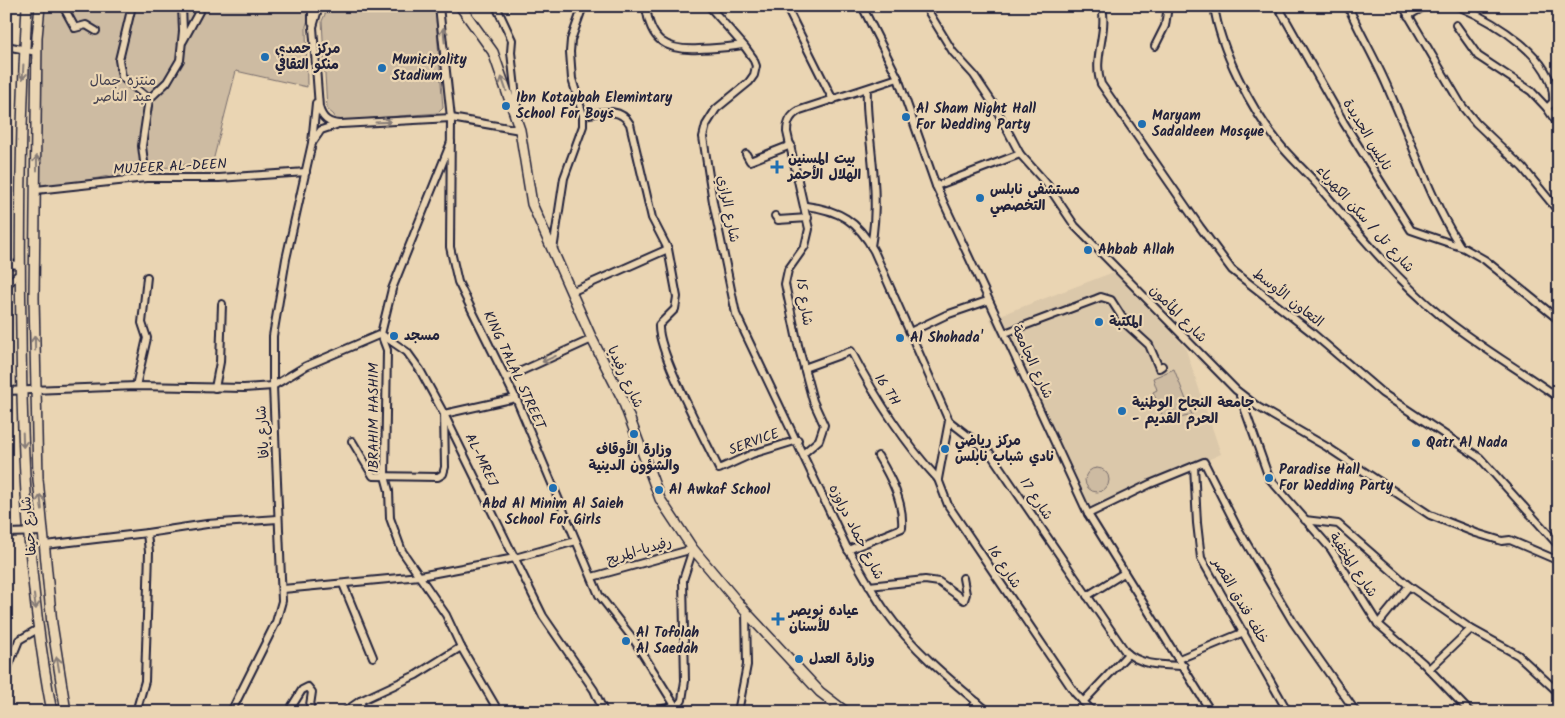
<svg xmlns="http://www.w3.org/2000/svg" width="1565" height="718" font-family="Kalam,'Playpen Sans Arabic',sans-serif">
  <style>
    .built { fill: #dbc8aa }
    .green { fill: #cdbba2; stroke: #786e6e }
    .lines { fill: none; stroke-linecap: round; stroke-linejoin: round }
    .street-casing { stroke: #22223b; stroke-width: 10 }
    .secondary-casing { stroke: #22223b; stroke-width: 12 }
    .street { stroke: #ead5b3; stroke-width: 6 }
    .secondary { stroke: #ead5b3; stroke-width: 9 }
    .oneway { stroke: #867c77 }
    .poi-dot { fill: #1f6fb2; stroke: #ead5b3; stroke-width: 2 }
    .labels { text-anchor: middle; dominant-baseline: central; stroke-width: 4.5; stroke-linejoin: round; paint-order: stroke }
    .poi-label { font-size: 14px; font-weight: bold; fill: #22223b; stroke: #ead5b3; text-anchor: start }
    .park-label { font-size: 14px; fill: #444150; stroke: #ead5b3 }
    .street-label { font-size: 14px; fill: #22223b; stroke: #ead5b3 }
  </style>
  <rect width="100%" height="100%" fill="#ead5b3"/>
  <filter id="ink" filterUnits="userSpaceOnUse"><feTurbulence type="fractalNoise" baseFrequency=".02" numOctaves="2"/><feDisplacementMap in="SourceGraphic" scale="10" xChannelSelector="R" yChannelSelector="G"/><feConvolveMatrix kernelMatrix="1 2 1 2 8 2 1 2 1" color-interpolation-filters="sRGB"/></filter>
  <g filter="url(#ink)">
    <path class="built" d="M1114,272l71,75 36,107 -130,58 -101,-193z"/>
    <g class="green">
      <path d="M41,6h272l-7,20 1,61 -71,-16 -23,90 -94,13 -83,16z"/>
      <path d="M381,6h54l8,102 -5,5 -103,8 -1,-6 -7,-6 -5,-88 4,-9z"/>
      <path d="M1174,369l18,46 -27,7 -12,-30 4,-2 -4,-12z"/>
      <circle cx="1097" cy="480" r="12"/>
    </g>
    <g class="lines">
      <defs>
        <g id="street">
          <path d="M63,6l12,22 11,-3 10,6"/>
          <path d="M132,6l-13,54 3,17 27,22"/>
          <path d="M312,6v16"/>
          <path d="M319,6l-6,21 6,80c3,12 10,17 22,17l110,-6 69,12 -1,-2"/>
          <path d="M439,6l12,112 -1,129 8,35 60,121 81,192 35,45 45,72"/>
          <path d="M496,6l16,34 -1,12 7,64"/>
          <path d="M646,6c4,35 20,45 53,43 15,-1 28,-1 43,-4"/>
          <path d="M709,6l36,41 8,11 3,8 -2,9 -5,7 -33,27 -10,16 -3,12 10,65 23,112 112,236c13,19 23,40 36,59 29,41 66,71 105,103"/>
          <path d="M786,6l47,94"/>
          <path d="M862,6l36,72 38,108 152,328 123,198"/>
          <path d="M925,6l28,46 21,23 20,30 26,49 26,29 29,43 161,164 22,17 69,40 103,68 46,18 26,8 8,-1 49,21"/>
          <path d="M1102,6c6,27 -10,53 -1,78l99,143 32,43 78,61 72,62 98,65 79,88"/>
          <path d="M1214,6c6,43 37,103 64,136 13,17 30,31 43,47 38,45 75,90 120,127 37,30 79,54 118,82"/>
          <path d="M1278,6l66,117 67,107 53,18 21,12 74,60"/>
          <path d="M1348,6c13,30 30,57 42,87 24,53 38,102 70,153"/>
          <path d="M1403,6l59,100 14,17 47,45 36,44"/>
          <path d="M1458,6c35,15 99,52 95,96l-6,6"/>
          <path d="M1408,16l17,-10"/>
          <path d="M1456,25l22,31 53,35 16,17 12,18"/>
          <path d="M183,41l19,-35"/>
          <path d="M6,46l31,6"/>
          <path d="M1155,46l10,-20 3,-20"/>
          <path d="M867,89c-1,17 1,32 3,49 4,37 8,72 1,108"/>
          <path d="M316,103l-4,40 9,-13 15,-5"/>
          <path d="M583,115c16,-2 37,-9 47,9l22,94 16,31 9,48 -2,12 -16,16c-2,26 47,116 60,144l33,-15 46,-14"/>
          <path d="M451,142l-59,147 -11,45 6,16 -2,126 4,15 1,27 12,33 44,64 15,32 38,65"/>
          <path d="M746,154l4,7 41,-16"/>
          <path d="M146,178l-4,-32 7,-47 18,-17 13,-22 3,-29 -1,-25"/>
          <path d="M936,186l84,-32"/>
          <path d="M36,190l110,-12h73l87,-6"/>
          <path d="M806,206c33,4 52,15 68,45l75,170 41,32 135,198c15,15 39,14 59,15"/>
          <path d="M775,216l3,4 30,-2"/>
          <path d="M553,250l11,-72 19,-52v-11l-11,-36 -2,-27 1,-12 12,-34"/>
          <path d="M6,264l14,1"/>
          <path d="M6,285l13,-11"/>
          <path d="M571,292l97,-43"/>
          <path d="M910,332l36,-17 41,-14"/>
          <path d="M1005,333l91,-34 5,-2 10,3 16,25 22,20 10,23 3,-2"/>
          <path d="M804,368l47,-17c24,46 52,90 87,128"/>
          <path d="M506,378l86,-39"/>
          <path d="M136,386l11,-48 -5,-15 5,-46"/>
          <path d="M215,388l5,-26 2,-58"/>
          <path d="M6,391l130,-5 108,2 29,-2 33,-20 75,-32 26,18 13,18 24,44 99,202 51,74 10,22"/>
          <path d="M1240,396l29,82 62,71 47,75 45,39 47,49"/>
          <path d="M949,421l-11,58 10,26 127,188 18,19"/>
          <path d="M352,441l21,35 65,1 5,-3 2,-7 -1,-53 72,-16"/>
          <path d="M804,453l15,-13 5,-15 -11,-24 -15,-56 -13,-61 3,-14 17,-24 4,-17 -22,-97c0,-11 4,-17 13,-22l98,-32"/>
          <path d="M1194,466l3,57 4,35 87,154"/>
          <path d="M1088,514l62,-30 54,-22 33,65 56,95 63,90"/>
          <path d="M1305,520l33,4 71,62 62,43 47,26 41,38"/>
          <path d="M6,533l38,-1"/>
          <path d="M45,545l102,-12"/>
          <path d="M848,550l54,-22c2,-26 -11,-50 -24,-72"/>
          <path d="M592,577l101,-28"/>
          <path d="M343,584l30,73"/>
          <path d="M869,586l56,-6 14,2 25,18 2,-6 -3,-16"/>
          <path d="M283,589l137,-13 95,-18 61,-17"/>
          <path d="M1087,596l37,-23"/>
          <path d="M1378,624l31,-38"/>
          <path d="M6,649l7,4"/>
          <path d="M1179,659l65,-27"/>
          <path d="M1429,669l42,-40"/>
          <path d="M6,672l13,-32 19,-11"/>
          <path d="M360,701l4,11"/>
          <path d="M1083,702l45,-48"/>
          <path d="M292,706l10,-16 6,-3 4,5 -3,20"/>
          <path d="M136,712l9,-31 4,-129 -2,-19 60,-9 71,-5"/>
          <path d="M231,712l45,-90 6,-21 -9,-215v-50l13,-77 26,-116"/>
          <path d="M344,712l16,-11 56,-26 45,-28"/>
          <path d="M648,712l30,-6 4,-6 3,-19 -2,-101 10,-31"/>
          <path d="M738,712l9,-47 -1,-53"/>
          <path d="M967,712l10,-10"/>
          <path d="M1556,712l3,-2"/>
        </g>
        <g id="secondary">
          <path d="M27,6c-6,109 -8,217 -6,325 1,128 7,255 31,381"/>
          <path d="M40,6l-3,31 -3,261 4,181 14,145 14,88"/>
          <path d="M460,6l33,46 27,78 12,74 60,135 30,59 38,101 33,50 53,63 74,80 26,20"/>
        </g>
      </defs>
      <use href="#street" class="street-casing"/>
      <use href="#secondary" class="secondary-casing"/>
      <use href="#street" class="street"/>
      <use href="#secondary" class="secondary"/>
    </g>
    <defs><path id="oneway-shaft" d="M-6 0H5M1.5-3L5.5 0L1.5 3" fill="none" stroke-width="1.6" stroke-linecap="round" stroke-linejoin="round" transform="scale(1.25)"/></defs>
    <g class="oneway">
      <use href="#oneway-shaft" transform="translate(444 35) rotate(-95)"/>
      <use href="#oneway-shaft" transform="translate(23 72) rotate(93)"/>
      <use href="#oneway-shaft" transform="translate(504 84) rotate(-109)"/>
      <use href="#oneway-shaft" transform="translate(383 122) rotate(-3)"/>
      <use href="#oneway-shaft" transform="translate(37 163) rotate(-90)"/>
      <use href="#oneway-shaft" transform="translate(35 343) rotate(-91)"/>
      <use href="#oneway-shaft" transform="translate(549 359) rotate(156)"/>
      <use href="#oneway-shaft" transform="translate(23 440) rotate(88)"/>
      <use href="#oneway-shaft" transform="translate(41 502) rotate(-96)"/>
      <use href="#oneway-shaft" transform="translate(35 602) rotate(82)"/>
      <use href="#oneway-shaft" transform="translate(58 664) rotate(-100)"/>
    </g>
  </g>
  <g class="poi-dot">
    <circle cx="265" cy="57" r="5"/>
    <circle cx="382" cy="68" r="5"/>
    <circle cx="506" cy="106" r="5"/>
    <circle cx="906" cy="117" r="5"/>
    <circle cx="1142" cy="124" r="5"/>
    <path d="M774.5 159.5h5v5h5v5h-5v5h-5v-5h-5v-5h5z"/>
    <circle cx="980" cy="198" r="5"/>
    <circle cx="1088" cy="250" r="5"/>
    <circle cx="1099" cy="322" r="5"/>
    <circle cx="394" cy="336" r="5"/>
    <circle cx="900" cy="338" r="5"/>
    <circle cx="1122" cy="411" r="5"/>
    <circle cx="634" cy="434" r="5"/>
    <circle cx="1416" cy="443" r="5"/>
    <circle cx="945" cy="449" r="5"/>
    <circle cx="1269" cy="478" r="5"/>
    <circle cx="553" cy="488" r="5"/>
    <circle cx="659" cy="490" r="5"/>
    <path d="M775.5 611.5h5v5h5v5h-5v5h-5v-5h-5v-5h5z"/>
    <circle cx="626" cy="641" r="5"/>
    <circle cx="799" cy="659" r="5"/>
  </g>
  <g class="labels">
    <g class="poi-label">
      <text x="275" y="49">مركز حمدي<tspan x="275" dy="16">منكو الثقافي</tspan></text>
      <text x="392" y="60">Municipality<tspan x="392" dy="16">Stadium</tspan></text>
      <text x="516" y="98">Ibn Kotaybah Elemintary<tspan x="516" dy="16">School For Boys</tspan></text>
      <text x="916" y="109">Al Sham Night Hall<tspan x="916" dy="16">For Wedding Party</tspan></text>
      <text x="1152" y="116">Maryam<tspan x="1152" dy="16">Sadaldeen Mosque</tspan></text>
      <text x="788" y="159">بيت المسنين<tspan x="788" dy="16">الهلال الأحمر</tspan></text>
      <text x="990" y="190">مستشفى نابلس<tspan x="990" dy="16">التخصصي</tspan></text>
      <text x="1098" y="250">Ahbab Allah</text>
      <text x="1109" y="322">المكتبة</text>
      <text x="404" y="336">مسجد</text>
      <text x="910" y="338">Al Shohada'</text>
      <text x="1132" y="403">جامعة النجاح الوطنية<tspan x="1132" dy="16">- الحرم القديم</tspan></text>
      <text x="955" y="441">مركز رياضي<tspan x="955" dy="16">نادي شباب نابلس</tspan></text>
      <text x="1426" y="443">Qatr Al Nada</text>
      <text x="634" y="450" text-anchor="middle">وزارة الأوقاف<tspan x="634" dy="16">والشؤون الدينية</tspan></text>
      <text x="1279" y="470">Paradise Hall<tspan x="1279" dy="16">For Wedding Party</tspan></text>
      <text x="669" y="490">Al Awkaf School</text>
      <text x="553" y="504" text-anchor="middle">Abd Al Minim Al Saieh<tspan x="553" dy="16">School For Girls</tspan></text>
      <text x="789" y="611">عياده نويصر<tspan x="789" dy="16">للأسنان</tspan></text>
      <text x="636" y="633">Al Tofolah<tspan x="636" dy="16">Al Saedah</tspan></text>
      <text x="809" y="659">وزارة العدل</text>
    </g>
    <g class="park-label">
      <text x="123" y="81">منتزه جمال<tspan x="123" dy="16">عبد الناصر</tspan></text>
    </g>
    <g class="street-label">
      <text transform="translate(1367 135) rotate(59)">نابلس الجديدة</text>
      <text transform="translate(170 167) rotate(-3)">MUJEER AL-DEEN</text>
      <text transform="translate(728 209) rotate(79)">شارع الرازي</text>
      <text transform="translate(1365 219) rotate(48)">شارع تل / سكن الكهرباء</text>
      <text transform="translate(1288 298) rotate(38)">التعاون الأوسط</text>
      <text transform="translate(804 302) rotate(81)">شارع 15</text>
      <text transform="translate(1178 314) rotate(45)">شارع المأمون</text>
      <text transform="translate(1032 362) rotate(65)">شارع الجامعة</text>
      <text transform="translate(514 370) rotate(65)">KING TALAL STREET</text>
      <text transform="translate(625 377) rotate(65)">شارع رفيديا</text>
      <text transform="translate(887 390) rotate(57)">16 TH</text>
      <text transform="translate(374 418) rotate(-90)">IBRAHIM HASHIM</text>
      <text transform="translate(263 432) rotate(-94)">شارع يافا</text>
      <text transform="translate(754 442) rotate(-20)">SERVICE</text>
      <text transform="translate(481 460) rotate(64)">AL-MREJ</text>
      <text transform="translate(1036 499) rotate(56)">شارع 17</text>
      <text transform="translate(29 526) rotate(-96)">شارع حيفا</text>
      <text transform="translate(856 532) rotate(63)">شارع حماد دراوزه</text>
      <text transform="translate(639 551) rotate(-16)">رفيديا-المريج</text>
      <text transform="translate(1353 565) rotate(56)">شارع المخفية</text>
      <text transform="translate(1004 567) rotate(56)">شارع 16</text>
      <text transform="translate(1240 601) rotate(60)">خلف فندق القصر</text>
    </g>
  </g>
  <rect width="1565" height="718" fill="none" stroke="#ead5b3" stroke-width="25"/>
  <rect x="12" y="12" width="1540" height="693" fill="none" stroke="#22223b" stroke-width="2" filter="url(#ink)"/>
</svg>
